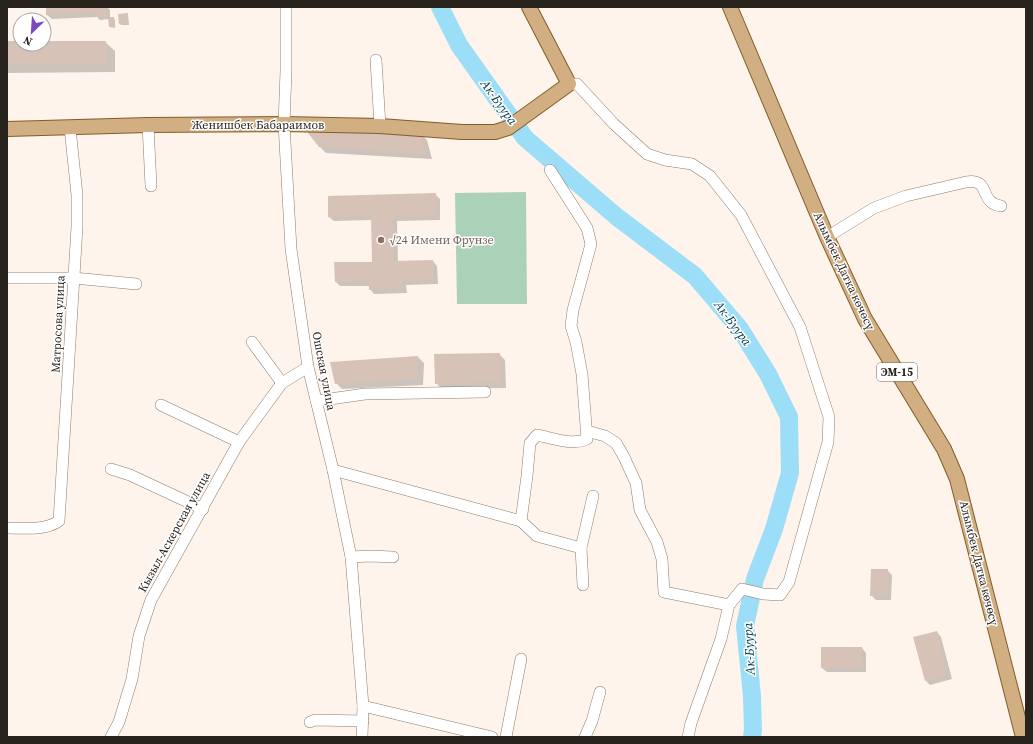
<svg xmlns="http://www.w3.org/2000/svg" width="1033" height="744" font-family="'Source Serif 4',serif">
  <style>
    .green { fill: #abd2b9 }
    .shadow { fill: #0003 }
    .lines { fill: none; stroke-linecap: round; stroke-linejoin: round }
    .river { stroke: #9cddf8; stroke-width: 18 }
    .building { fill: #d6c2b7 }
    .minor-casing { stroke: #8b7c6f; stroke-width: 12 }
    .major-casing { stroke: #835c28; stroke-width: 16 }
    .minor { stroke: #fff; stroke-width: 11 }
    .major { stroke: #d1af82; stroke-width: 14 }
    .education-dot { fill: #8d6e63; stroke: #fff; stroke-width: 1.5 }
    .labels { text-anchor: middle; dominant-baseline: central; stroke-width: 3; stroke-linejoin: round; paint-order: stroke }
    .shield { fill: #fff; stroke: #696561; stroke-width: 1 }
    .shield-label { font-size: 11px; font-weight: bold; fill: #29231d }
    .street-label { font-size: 12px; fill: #29231d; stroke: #fff }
    .education-label { font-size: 12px; fill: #785e54; stroke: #fff; text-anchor: start }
    .water-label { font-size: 13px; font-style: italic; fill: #013c4f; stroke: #fff }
  </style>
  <rect width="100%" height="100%" fill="#fef4eb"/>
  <path class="green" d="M526,192l1,112h-70l-2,-111z"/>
  <g class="shadow">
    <path d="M47,7h60l3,3v8l5,1v9l-5,-1 -1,-8 -9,1 -3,-3 -45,2 -5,-4z"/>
    <path d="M128,14l1,11h-8l-1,-1z"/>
    <path d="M7,42h13v2h24v-2h61l10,9v21l-108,1z"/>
    <path d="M421,134l6,6 5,19 -106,-6 -6,-6z"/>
    <path d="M435,194l5,5v21l-43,1 1,41 35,-1 4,5 1,18 -32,1 1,8 -33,1 -4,-5v-3h-30l-4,-4 37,-19 -1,-43 -38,1 -5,-4z"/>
    <path d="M499,354l6,6 1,28 -64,1 -6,-6z"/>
    <path d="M418,357l6,6 -1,22 -81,4 -6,-6z"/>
    <path d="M887,570l5,5 -1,25h-15l-5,-5z"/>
    <path d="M937,632l4,5 11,42 -22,6 -5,-5z"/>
    <path d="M862,648l4,5v19h-39l-5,-4z"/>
  </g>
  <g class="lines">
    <path class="river" d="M440,7l19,38 66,93 92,79 78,59 45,53 28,45 21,43 1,56 -16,56 -19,50 -10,47 7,70 1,34 -1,7"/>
  </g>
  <g class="building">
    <path d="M46,7h62v10h-12v-4l-50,2z"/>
    <path d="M128,13v11h-9l-1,-10z"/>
    <path d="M108,17h6v10h-5z"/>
    <path d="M7,41h13v3h24v-3h62v23h-99z"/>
    <path d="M304,128l117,5 5,21 -107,-7z"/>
    <path d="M436,193v23l-43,1 1,44 39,-1 1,20 -32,1 1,8 -34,1v-9l-34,1 -1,-20h38l-1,-46 -43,1v-21z"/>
    <path d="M500,353l1,29 -66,2 -1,-30z"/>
    <path d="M418,356v23l-83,5 -5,-22z"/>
    <path d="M871,569h17l-1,27h-17z"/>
    <path d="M937,631l11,44 -23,6 -12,-44z"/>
    <rect x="821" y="647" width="41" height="21"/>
  </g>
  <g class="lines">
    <defs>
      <g id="minor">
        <path d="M286,7v64l-2,53 7,125 17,118 25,103 18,87 12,149 -1,31"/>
        <path d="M376,60l4,66"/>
        <path d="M569,84h8l37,40 33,30 18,6 27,4 18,12 31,39 59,112 29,90 -1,25 -39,140 -9,13 -17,-1 -21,-5 -13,16 -8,34 -30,84 -3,14"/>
        <path d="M148,125l3,61"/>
        <path d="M827,237l47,-29 32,-12 60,-14c26,-4 12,21 35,24"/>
        <path d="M7,278h67l62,6"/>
        <path d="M252,342l30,41"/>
        <path d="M316,401l49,-7 120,-2"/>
        <path d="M161,405l78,37"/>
        <path d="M587,431l18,5 11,7 8,14 12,26 4,27 17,32 5,17 2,33 65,13"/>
        <path d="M111,469l19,6 73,34"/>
        <path d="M333,470l188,51 6,-45 3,-33 7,-8c15,3 36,11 50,4l-5,-65 -6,-32 -5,-16 2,-16 18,-66 -4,-16 -37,-58"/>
        <path d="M521,521l16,15 44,12"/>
        <path d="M7,528c18,0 37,3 52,-7l18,-294v-32l-7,-67"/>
        <path d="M351,557l19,-1 23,1"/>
        <path d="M583,585l-2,-37 12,-52"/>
        <path d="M363,706l129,31"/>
        <path d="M310,722l5,-2 48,1"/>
        <path d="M111,737l8,-15 13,-43 7,-43 12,-36 88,-158 43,-59 26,-16"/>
        <path d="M506,737l15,-78"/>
        <path d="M585,737l7,-16 8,-29"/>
      </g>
      <g id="major">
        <path d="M730,7l97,230 38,82 79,130 13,30 66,258"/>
        <path d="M7,129l141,-4 136,-1 96,2 82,6h33l13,-4 61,-44 -40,-77"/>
      </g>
    </defs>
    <use href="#minor" class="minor-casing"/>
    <use href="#major" class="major-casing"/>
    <use href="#minor" class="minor"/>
    <use href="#major" class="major"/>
  </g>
  <circle class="education-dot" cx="381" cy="240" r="4"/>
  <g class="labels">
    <rect class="shield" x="877" y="363" width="40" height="18" rx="3"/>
    <g class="shield-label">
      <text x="897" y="372">ЭМ-15</text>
    </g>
    <g class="street-label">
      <text x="258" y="125">Женишбек Бабараимов</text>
      <text transform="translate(844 271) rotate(65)">Алымбек Датка көчөсү</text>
      <text transform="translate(58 324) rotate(-87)">Матросова улица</text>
      <text transform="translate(324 371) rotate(79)">Ошская улица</text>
      <text transform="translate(174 532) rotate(-61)">Кызыл-Аскерская улица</text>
      <text transform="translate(979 563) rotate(76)">Алымбек Датка көчөсү</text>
    </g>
    <g class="education-label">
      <text x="389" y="240">√24 Имени Фрунзе</text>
    </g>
    <g class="water-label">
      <text transform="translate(499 102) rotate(54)">Ак-Буура</text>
      <text transform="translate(733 323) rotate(53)">Ак-Буура</text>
      <text transform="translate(749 649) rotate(-93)">Ак-Буура</text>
    </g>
  </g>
  <rect width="1033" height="744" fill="none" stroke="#29231d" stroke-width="16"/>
  <g transform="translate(32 32) rotate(205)"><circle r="19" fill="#ffffff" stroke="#a9a7a5"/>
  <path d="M0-3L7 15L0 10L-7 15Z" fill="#7a48bf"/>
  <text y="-6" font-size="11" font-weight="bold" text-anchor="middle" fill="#29231d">N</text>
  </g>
</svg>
